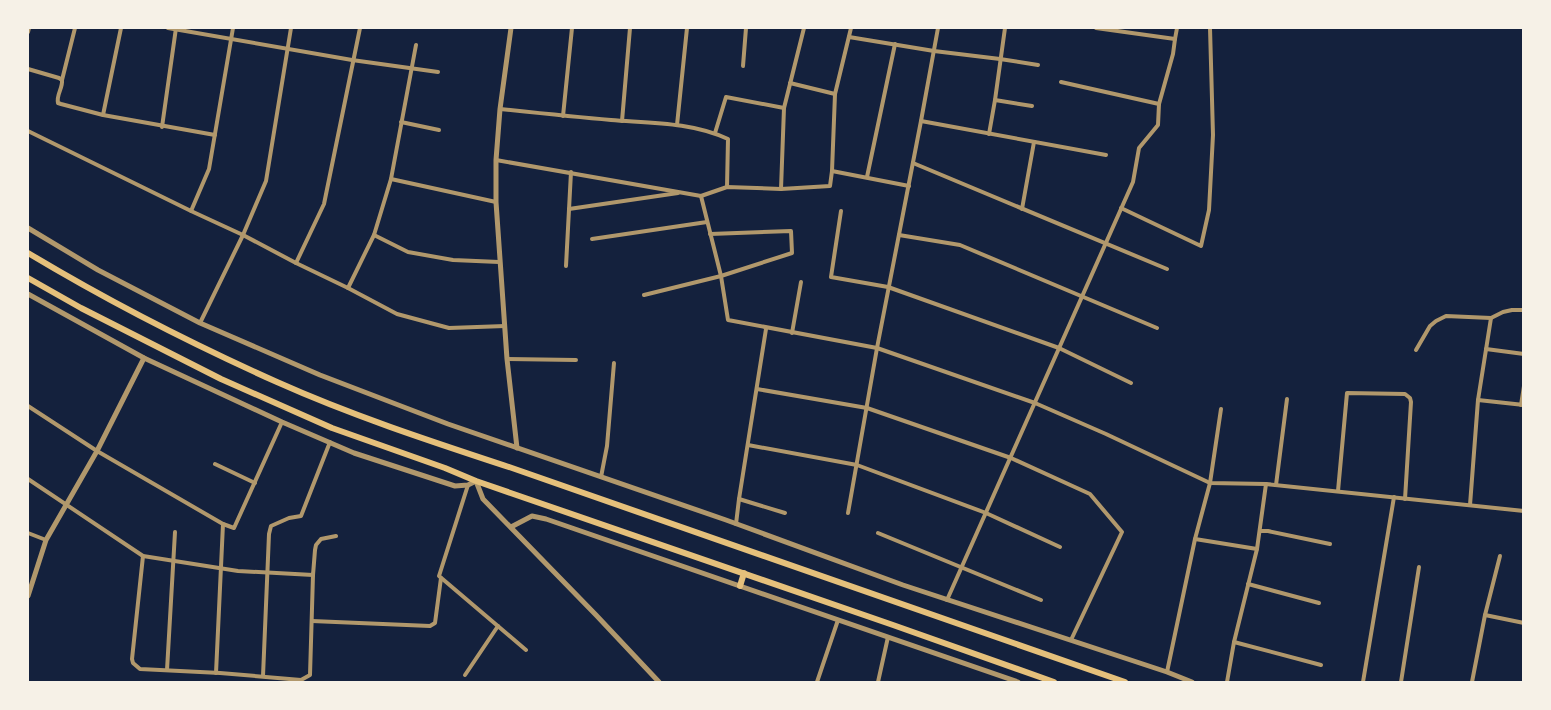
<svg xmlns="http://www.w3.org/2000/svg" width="1551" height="710" font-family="'Fira Sans',sans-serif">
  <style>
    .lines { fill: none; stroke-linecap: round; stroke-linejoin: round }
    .minor { stroke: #b1986c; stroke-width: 4 }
    .tertiary { stroke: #b1986c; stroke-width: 5 }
    .trunk { stroke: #e5c07b; stroke-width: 6 }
  </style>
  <rect width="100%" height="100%" fill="#14213d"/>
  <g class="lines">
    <g class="minor">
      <path d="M168,28l184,32 86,12"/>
      <path d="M1096,28l79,11 2,-11"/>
      <path d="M28,32l1,-4"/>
      <path d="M849,37l85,14 66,8 38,6"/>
      <path d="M743,66l3,-38"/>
      <path d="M28,69l31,9 3,2c1,8 -6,15 -4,23l3,1 42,11 112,20"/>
      <path d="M62,80l13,-52"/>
      <path d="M790,83l45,11"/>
      <path d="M995,100l37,6"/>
      <path d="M1159,104l14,-50 2,-15"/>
      <path d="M500,109c37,4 74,8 111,11 39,3 81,2 117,19l-1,48"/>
      <path d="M103,115l18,-87"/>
      <path d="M563,116l9,-88"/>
      <path d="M622,121l8,-93"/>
      <path d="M921,121l185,34"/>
      <path d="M401,122l38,8"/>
      <path d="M677,125l10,-97"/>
      <path d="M162,127l14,-99"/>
      <path d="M28,131l163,80 52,24 53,28 52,25 49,26 52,14 56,-2"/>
      <path d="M715,133l11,-36 58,11"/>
      <path d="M989,134l6,-34 10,-72"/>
      <path d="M496,160l205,36 26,-9 54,2 49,-3 2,-15 3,-77 16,-66"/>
      <path d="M913,163l254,106"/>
      <path d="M832,171l77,15"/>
      <path d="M867,177l28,-133"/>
      <path d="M391,179l105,23"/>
      <path d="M781,189l3,-81 20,-80"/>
      <path d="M701,196l20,80 7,44 149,28 158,55 71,31 104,49 56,1 258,27"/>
      <path d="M1121,208l80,38 8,-36 4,-75 -3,-107"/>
      <path d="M569,209l109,-16"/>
      <path d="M1022,209l12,-67"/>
      <path d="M191,211l18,-42 24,-141"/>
      <path d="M841,211l-10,66 57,10 171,61 72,35"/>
      <path d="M374,235l34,17 45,8 46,2"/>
      <path d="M899,235l61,10 197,83"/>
      <path d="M592,239l115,-17"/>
      <path d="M296,263l28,-59 36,-176"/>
      <path d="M566,266l5,-94"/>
      <path d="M348,288l26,-53 17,-56 25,-134"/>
      <path d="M644,295l77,-19 71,-23 -1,-22 -81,3"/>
      <path d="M200,323l43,-88 23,-54 25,-153"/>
      <path d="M792,333l9,-51"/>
      <path d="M1486,349l38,5"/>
      <path d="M1416,350l14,-24 6,-5 10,-5 45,2 12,-6 9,-2h12"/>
      <path d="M507,359l69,1"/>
      <path d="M757,389l110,19 144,50 79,36 32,38 -51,108"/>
      <path d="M1478,400l46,5"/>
      <path d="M1521,405l3,-19"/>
      <path d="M28,406l69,45 126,73 11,4 48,-106"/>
      <path d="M748,445l109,20 129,48 74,34"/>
      <path d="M215,464l40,19"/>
      <path d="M601,477l6,-31 7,-83"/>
      <path d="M28,479l115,77 95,15 75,4 2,-25 1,-5 5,-6 15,-3"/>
      <path d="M468,485l-29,91 87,74"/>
      <path d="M1276,485l11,-86"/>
      <path d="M1338,491l9,-98 58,1 5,4 1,4 -6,97"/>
      <path d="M739,499l46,14"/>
      <path d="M1470,505l8,-105 13,-82"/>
      <path d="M848,513l29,-165 44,-227 17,-93"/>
      <path d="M736,524l3,-25 27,-170"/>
      <path d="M1260,531h8l62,13"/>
      <path d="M28,533l18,7"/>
      <path d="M878,533l163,67"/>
      <path d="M1195,539l62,10 -23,93 -7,40"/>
      <path d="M1257,549l9,-65"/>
      <path d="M143,556l-11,103 1,4 7,6 80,4 81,7 9,-5 3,-100"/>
      <path d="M1248,584l71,19"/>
      <path d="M947,600l186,-418 6,-34 19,-23 1,-21 -98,-22"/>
      <path d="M1485,615l39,8"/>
      <path d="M312,621l118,5 5,-3 6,-45"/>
      <path d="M1234,642l87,23"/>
      <path d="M167,670l8,-138"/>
      <path d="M1167,672l28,-133 15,-56 11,-74"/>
      <path d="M216,673l7,-149"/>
      <path d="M465,675l33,-49"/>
      <path d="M263,676l6,-142 2,-8 18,-8 12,-2 29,-74"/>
      <path d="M817,682l21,-62"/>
      <path d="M878,682l10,-45"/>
      <path d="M1363,682l31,-185"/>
      <path d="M1401,682l18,-115"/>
      <path d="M1472,682l13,-67 15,-59"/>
    </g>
    <g class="tertiary">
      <path d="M511,28l-11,81 -4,51v42l11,157 10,89"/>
      <path d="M28,228l70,42 102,53 120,52 128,49 278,96 177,65 264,87 25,10"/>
      <path d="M28,294l116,64 138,64 72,31 101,33 13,-1 8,-4 7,18 113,116 63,67"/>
      <path d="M511,527l21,-11 14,3 472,163"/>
      <path d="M28,596l18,-56 51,-89 47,-93"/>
    </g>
    <g class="trunk">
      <path d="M28,253c80,48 164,91 249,129 76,34 156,60 235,86l613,214"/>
      <path d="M28,278l53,30 140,71 111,49 113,40 31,13 417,144 161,57"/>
      <path d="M740,586l4,-13"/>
    </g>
  </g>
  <rect width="1551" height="710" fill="none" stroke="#f6f1e7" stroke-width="58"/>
</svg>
